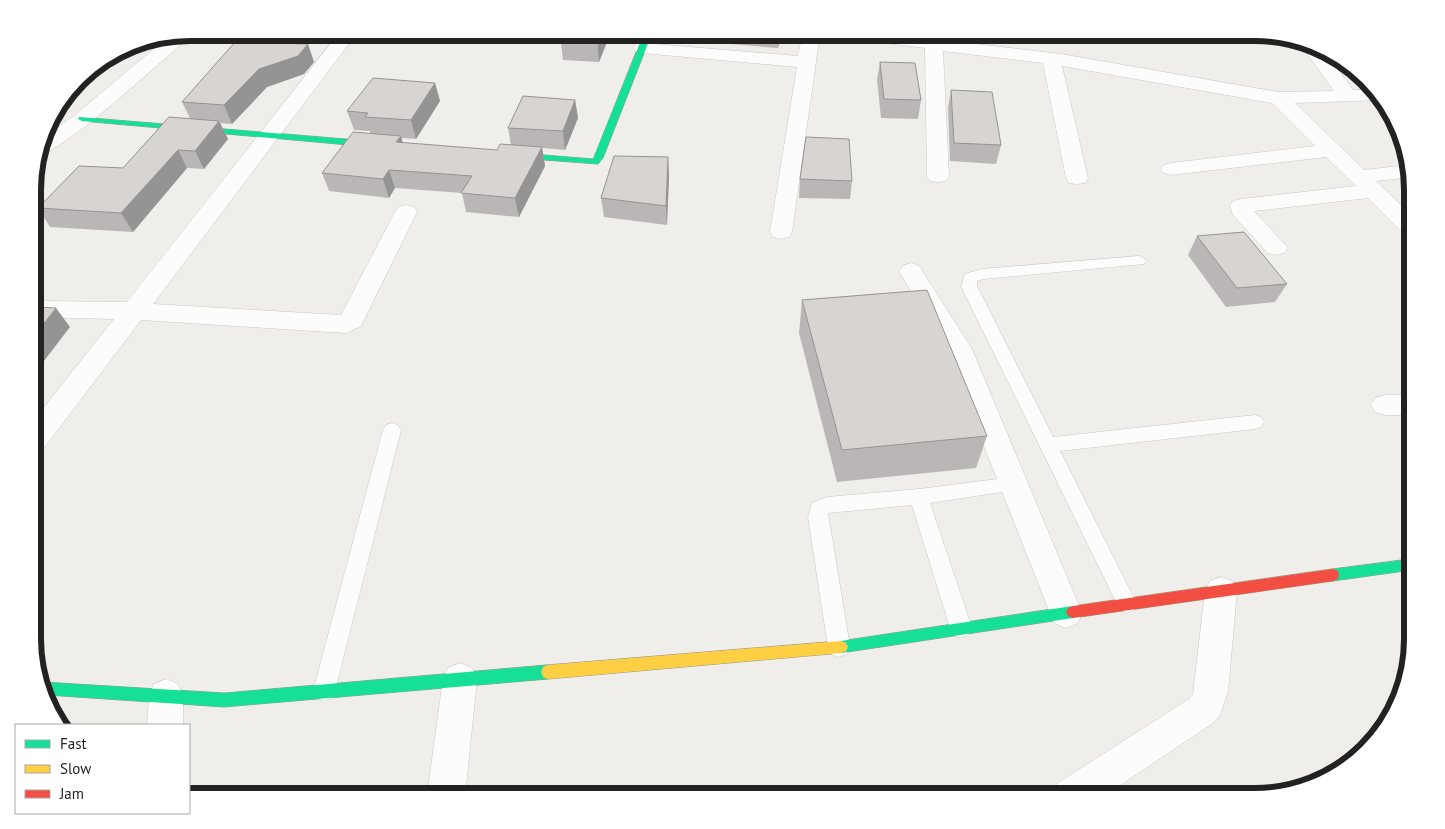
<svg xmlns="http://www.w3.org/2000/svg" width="1445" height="829" font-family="'PT Sans',sans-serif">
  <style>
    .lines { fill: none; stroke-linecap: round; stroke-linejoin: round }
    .lane-casing { stroke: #c9c8c7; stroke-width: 1 }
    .street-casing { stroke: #c9c8c7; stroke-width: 1 }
    .fast-casing { stroke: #999a82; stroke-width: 1 }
    .slow-casing { stroke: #999a82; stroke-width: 1 }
    .jam-casing { stroke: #999a82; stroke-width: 1 }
    .lane { fill: #fdfcfc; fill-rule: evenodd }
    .street { fill: #fdfcfc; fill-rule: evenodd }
    .fast { fill: #16e098; fill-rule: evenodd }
    .slow { fill: #ffcf43; fill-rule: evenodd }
    .jam { fill: #f24e42; fill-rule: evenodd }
    .wall { fill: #b9b6b5 }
    .shaded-wall { fill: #969493 }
    .building { fill: #d7d4d2; stroke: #969493 }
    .rim { fill: none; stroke: #222; stroke-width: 6 }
  </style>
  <rect width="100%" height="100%" fill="#f0eeeb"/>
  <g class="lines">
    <defs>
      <g id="lane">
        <path d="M1139,256l5,2 2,3 -2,3 -161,15 -6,2v5l76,151 202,-22 6,2 3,5 -3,5 -6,2 -195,22 77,153 -3,6 -7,3 -7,-3 -159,-324 4,-12 17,-5z"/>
        <path d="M392,423l6,2 3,5 -66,261 -3,7 -8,3 -8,-3 -3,-7 70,-261 3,-5z"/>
        <path d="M1014,477l7,2 2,5 -2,5 -91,14 42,125 -4,7 -7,3 -7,-3 -4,-7 -38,-123 -84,8 22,134 -3,7 -8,3 -8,-3 -3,-7 -20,-130 4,-14 15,-6 92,-8z"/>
      </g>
      <g id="street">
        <path d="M190,33l-2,5c-23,20 -127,116 -150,117l6,-18 31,-22 93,-78z"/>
        <path d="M339,33h18l-204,271 188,11 54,-103 3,-5 8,-2 8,2 3,5 -56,114 -15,7 -205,-13 -97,128 -10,3v-31l80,-101 -80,-2v-16l93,1z"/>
        <path d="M803,33h17l-28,199 -3,5 -8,2 -8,-2 -3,-5 27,-165 -155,-14 -6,-1 -3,-4 3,-4 6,-1 156,13z"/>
        <path d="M838,33h46l177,21 217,38 56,-1 -31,-43 1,-2 20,5 29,39 19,-1 10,11 -87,3 69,67 43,-5 4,12 -35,4 36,35v20l-8,-2 -36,-36 -114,13 34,37 -4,5 -8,2 -8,-2 -35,-38 -3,-9 3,-5 8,-2 115,-13 -30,-29 -155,18 -7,-2 -4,-4 4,-4 7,-2 144,-17 -43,-43 -210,-37 26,112 -3,5 -8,1 -8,-1 -3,-5 -23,-115 -100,-12 6,125 -3,5 -8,1 -8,-1 -3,-5 -2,-128 -79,-10 -6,-1z"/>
        <path d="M911,263l8,3 53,83 110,264 -4,10 -12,5 -12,-5 -4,-10 -104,-263 -47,-79 4,-5z"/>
        <path d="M1385,395h27v20h-27l-10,-3 -4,-7 4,-7z"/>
        <path d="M1221,577l11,4 5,10 -9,101 -8,23 -7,8 -109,73h-52l6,-13 131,-84 4,-5 12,-103 5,-10z"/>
        <path d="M460,663l12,5 5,11 -12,117h-38l16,-117 5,-11z"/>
        <path d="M166,679l12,5 5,12v29h-36l2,-29 5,-12z"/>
      </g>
      <g id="fast">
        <path d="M644,33h8l-49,125 -5,6 -94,-7v-4l3,-1 86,7z"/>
        <path d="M79,117l303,25 4,3 -4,3 -300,-27 -4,-2z"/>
        <path d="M1412,559v11l-79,11 -5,-2 -1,-4 1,-4 5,-2z"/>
        <path d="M1073,606l5,2 2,4 -2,4 -5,2 -232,35 -5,-2 -2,-4 2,-4 5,-2z"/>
        <path d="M548,665l5,2 2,5 -2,5 -5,2 -324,28 -177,-12 -4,-13 181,11z"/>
      </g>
      <path id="slow" d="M841,641l5,2 2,4 -2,4 -5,2 -293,26 -5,-2 -2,-5 2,-5 5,-2z"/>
      <path id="jam" d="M1333,569l5,2 1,4 -1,4 -5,2 -260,37 -5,-2 -2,-4 2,-4 5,-2z"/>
    </defs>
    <use href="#lane" class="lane-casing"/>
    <use href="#street" class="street-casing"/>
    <use href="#fast" class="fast-casing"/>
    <use href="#slow" class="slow-casing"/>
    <use href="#jam" class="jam-casing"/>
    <use href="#lane" class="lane"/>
    <use href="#street" class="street"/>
    <use href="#fast" class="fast"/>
    <use href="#slow" class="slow"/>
    <use href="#jam" class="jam"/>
  </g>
  <g class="wall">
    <path d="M561,32h50l-12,30 -36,-2 -3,-25z"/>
    <path d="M657,32h124l-3,16 -121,-10z"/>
    <path d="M314,62l-10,12 -37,13 -35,37 -12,-1 8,16 -24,30 -17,-1 -54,64 -83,-5 -12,-19 85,-40 67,-50 -8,-16z"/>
    <path d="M880,62l41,38 -3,19 -37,-1 -4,-38z"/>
    <path d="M435,83l5,18 -24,38 -15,-1 2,5 94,7 14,-5 -3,-17 67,-28 3,18 -13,32 -23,-2 3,18 -26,51 -53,-5 -4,-19 -67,-5 -6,10 -60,-7 -7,-18 48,-40v-2l-16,-1 -7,-19z"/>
    <path d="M951,90l50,55 -5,19 -46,-3 -2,-53z"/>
    <path d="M668,157l1,19 -2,49 -63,-8 -3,-19z"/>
    <path d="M800,179l52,2 -2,18 -51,-1z"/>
    <path d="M1197,236l90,48 -12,18 -49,5 -38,-52z"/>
    <path d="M802,300l185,136 -11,32 -139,14 -38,-149z"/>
  </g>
  <g class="shaded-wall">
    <path d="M599,32h12l-12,30 -2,-25z"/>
    <path d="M778,32h3l-3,16z"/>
    <path d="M308,44l6,18 -10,12 -37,13 -35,37 -8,-19 35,-36z"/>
    <path d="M435,83l5,18 -24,38 -5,-19z"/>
    <path d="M575,100l3,18 -13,32 -2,-19z"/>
    <path d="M219,121l9,18 -24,30 -9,-18z"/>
    <path d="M401,136l5,18 -10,-12z"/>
    <path d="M542,147l3,19 -26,51 -4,-19z"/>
    <path d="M178,150l9,18 -54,64 -12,-19z"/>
    <path d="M668,157l1,19 -2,49 -1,-19z"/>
    <path d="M389,170l6,18 -6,10 -6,-19z"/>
    <path d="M56,308l14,19 -36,47v-38z"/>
  </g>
  <g class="building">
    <path d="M561,32h38l-2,5 -37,-2z"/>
    <path d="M235,42l73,2 -10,12 -39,13 -35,36 -42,-3z"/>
    <path d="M880,62l35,1 6,37 -37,-1z"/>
    <path d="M373,78l62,5 -24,37 -46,-3 3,-4 -21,-2z"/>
    <path d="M951,90l41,2 9,53 -47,-2z"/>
    <path d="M523,96l52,4 -12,31 -55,-3z"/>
    <path d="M169,117l50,4 -24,30 -17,-1 -57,63 -83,-5 41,-42 44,2z"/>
    <path d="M353,132l48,4 -5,6 101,8 3,-6 42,3 -27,51 -54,-5 11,-17 -83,-6 -6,9 -61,-6z"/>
    <path d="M806,137l43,2 3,42 -52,-2z"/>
    <path d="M614,156l54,1 -2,49 -65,-8z"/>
    <path d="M1244,232l43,52 -50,4 -40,-52z"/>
    <path d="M927,290l60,146 -145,14 -40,-150z"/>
    <path d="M34,307l22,1 -22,28z"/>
  </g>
  <path d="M0 0H1445V829H0ZM190 41H1255A149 149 0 0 1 1404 190V639A149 149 0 0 1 1255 788H190A149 149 0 0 1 41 639V190A149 149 0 0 1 190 41Z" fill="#fff" fill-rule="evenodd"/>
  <path class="rim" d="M190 41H1255A149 149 0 0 1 1404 190V639A149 149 0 0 1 1255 788H190A149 149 0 0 1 41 639V190A149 149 0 0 1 190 41Z"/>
  <rect x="15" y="724" width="175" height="90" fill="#ffffff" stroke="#a7a7a7"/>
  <rect x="25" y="740" width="25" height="8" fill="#16e098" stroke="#a7a7a7"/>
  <text x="60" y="749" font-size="15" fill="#222222">Fast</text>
  <rect x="25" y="765" width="25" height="8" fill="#ffcf43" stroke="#a7a7a7"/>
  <text x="60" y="774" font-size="15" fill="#222222">Slow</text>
  <rect x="25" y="790" width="25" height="8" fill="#f24e42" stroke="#a7a7a7"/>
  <text x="60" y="799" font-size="15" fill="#222222">Jam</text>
</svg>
